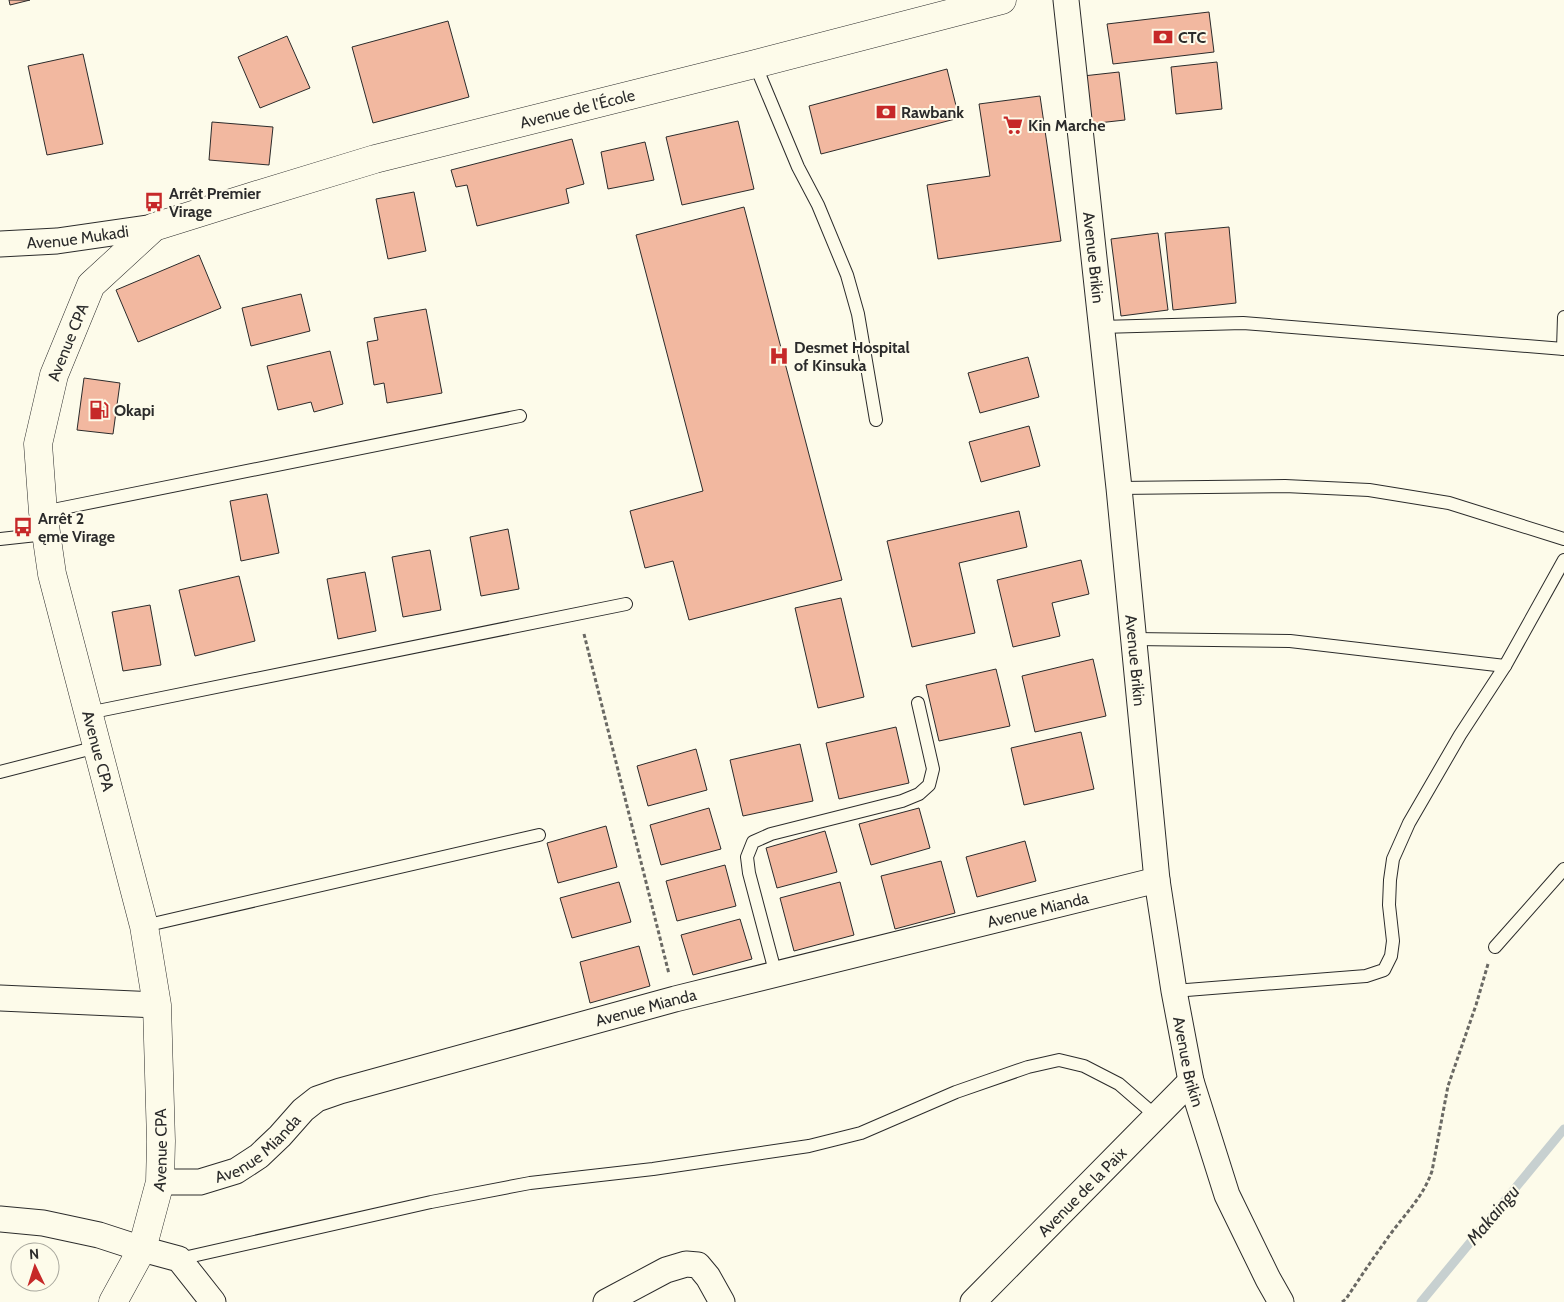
<svg xmlns="http://www.w3.org/2000/svg" width="1564" height="1302" font-family="Cabin,sans-serif">
  <style>
    .lines { fill: none; stroke-linecap: round; stroke-linejoin: round }
    .stream { stroke: #c7d0d0; stroke-width: 9 }
    .building { fill: #f2b8a0; stroke: #2b2b2b }
    .service-casing { stroke: #2b2b2b; stroke-width: 14 }
    .minor-casing { stroke: #2b2b2b; stroke-width: 27 }
    .tertiary-casing { stroke: #2b2b2b; stroke-width: 29 }
    .path { stroke: #6a6964; stroke-width: 3; stroke-dasharray: 4 2.5; stroke-linecap: butt }
    .service { stroke: #fdfbea; stroke-width: 12 }
    .minor { stroke: #fdfbea; stroke-width: 25 }
    .tertiary { stroke: #fdfbea; stroke-width: 28 }
    .labels { text-anchor: middle; dominant-baseline: central; stroke-width: 4; stroke-linejoin: round; paint-order: stroke }
    .poi-label { font-size: 16px; font-weight: bold; fill: #2b2b2b; stroke: #fdfbea; text-anchor: start }
    .street-label { font-size: 16px; fill: #2b2b2b; stroke: #fdfbea }
    .water-label { font-size: 18px; font-style: italic; fill: #2b2b2b; stroke: #fdfbea }
  </style>
  <rect width="100%" height="100%" fill="#fdfbea"/>
  <g class="lines">
    <path class="stream" d="M1421,1302l143,-173"/>
  </g>
  <g class="building">
    <path d="M9,0h21l-20,5z"/>
    <path d="M1209,12l5,40 -101,12 -6,-40z"/>
    <path d="M448,21l21,76 -96,26 -21,-76z"/>
    <path d="M287,36l23,52 -50,20 -22,-51z"/>
    <path d="M83,54l20,90 -56,11 -19,-89z"/>
    <path d="M1217,62l5,47 -46,5 -5,-47z"/>
    <path d="M947,69l12,49 -138,36 -12,-48z"/>
    <path d="M1119,72l6,48 -36,4 -6,-48z"/>
    <path d="M1040,96l21,145 -123,18 -11,-74 63,-9 -11,-72z"/>
    <path d="M738,121l16,68 -72,16 -16,-68z"/>
    <path d="M212,122l61,5 -4,38 -60,-5z"/>
    <path d="M572,139l12,45 -18,5 3,14 -92,23 -10,-41 -11,2 -5,-17z"/>
    <path d="M645,142l9,38 -46,9 -7,-37z"/>
    <path d="M414,192l12,59 -38,8 -12,-60z"/>
    <path d="M744,207l98,373 -153,40 -16,-59 -28,7 -15,-57 73,-20 -67,-256z"/>
    <path d="M1229,227l7,76 -63,7 -8,-77z"/>
    <path d="M1158,233l10,77 -47,6 -10,-77z"/>
    <path d="M199,255l22,53 -83,34 -22,-52z"/>
    <path d="M301,294l9,37 -59,15 -9,-38z"/>
    <path d="M426,309l16,84 -55,10 -3,-20 -10,2 -7,-43 11,-2 -4,-22z"/>
    <path d="M330,351l13,53 -29,8 -3,-10 -33,8 -11,-44z"/>
    <path d="M1028,357l11,40 -59,16 -12,-40z"/>
    <path d="M84,378l36,5 -7,51 -36,-4z"/>
    <path d="M1029,426l11,40 -59,16 -12,-40z"/>
    <path d="M267,494l12,59 -38,8 -11,-60z"/>
    <path d="M1019,511l8,36 -68,16 16,70 -63,14 -25,-106z"/>
    <path d="M508,529l11,60 -38,7 -11,-59z"/>
    <path d="M430,550l11,60 -38,7 -11,-60z"/>
    <path d="M1081,560l8,34 -37,9 8,33 -47,11 -16,-67z"/>
    <path d="M365,572l11,59 -38,8 -11,-60z"/>
    <path d="M239,576l16,65 -60,15 -16,-66z"/>
    <path d="M841,598l23,99 -46,11 -23,-100z"/>
    <path d="M150,605l11,60 -38,6 -11,-59z"/>
    <path d="M1093,659l13,57 -71,16 -13,-56z"/>
    <path d="M996,669l14,57 -71,15 -13,-56z"/>
    <path d="M896,727l13,56 -70,16 -13,-56z"/>
    <path d="M1081,732l13,57 -70,16 -13,-57z"/>
    <path d="M800,744l13,57 -70,15 -13,-56z"/>
    <path d="M696,749l11,41 -59,16 -11,-40z"/>
    <path d="M709,808l12,41 -60,16 -11,-40z"/>
    <path d="M919,808l11,40 -59,17 -12,-41z"/>
    <path d="M606,826l11,41 -59,16 -11,-40z"/>
    <path d="M825,831l12,41 -60,16 -11,-40z"/>
    <path d="M1025,841l11,40 -59,16 -11,-40z"/>
    <path d="M941,861l14,52 -60,16 -14,-53z"/>
    <path d="M725,865l11,41 -59,15 -11,-40z"/>
    <path d="M619,882l12,40 -59,16 -12,-40z"/>
    <path d="M840,882l14,53 -60,16 -14,-53z"/>
    <path d="M740,919l12,40 -59,16 -12,-40z"/>
    <path d="M639,946l11,40 -60,17 -10,-41z"/>
  </g>
  <g class="lines">
    <defs>
      <g id="service">
        <path d="M755,64l43,103 20,38 29,70 11,39 18,106"/>
        <path d="M1101,327l142,-4 321,26"/>
        <path d="M1563,349l1,-32"/>
        <path d="M1119,488l166,-2 84,4 80,13 115,36"/>
        <path d="M43,512l477,-96"/>
        <path d="M0,539l46,-5"/>
        <path d="M1134,639l156,2 215,25"/>
        <path d="M88,713l538,-109"/>
        <path d="M0,772l97,-25"/>
        <path d="M144,926l395,-91"/>
        <path d="M1495,947l69,-78"/>
        <path d="M776,975l-27,-102 -2,-16 6,-15 18,-8 131,-33 17,-7 10,-9 4,-16 -15,-66"/>
        <path d="M1174,991l192,-15 18,-6 7,-14 2,-15 -4,-36 1,-25 3,-21 16,-36 51,-88 45,-69 59,-106"/>
        <path d="M179,1259l252,-57 99,-19 123,-14 156,-23 52,-13 95,-41 72,-25 31,-7 25,6 35,18 37,32"/>
      </g>
      <g id="minor">
        <path id="s1" d="M1066,0l53,488 38,392 17,111 17,90 36,114 41,84 13,23"/>
        <path id="s2" d="M0,244l57,-3 97,-14"/>
        <path d="M0,998l157,7"/>
        <path id="s3" d="M160,1182h40l36,-11 23,-15 21,-20 23,-26 14,-11 23,-8 335,-92 482,-119"/>
        <path d="M0,1219l43,4 56,12 43,14 37,10 34,43"/>
        <path d="M606,1302l60,-32 20,-6 12,1 10,12 14,25"/>
        <path id="s4" d="M973,1302l218,-221"/>
      </g>
      <g id="tertiary">
        <path id="s5" d="M113,1302l29,-53 18,-67 1,-41 -4,-136 -13,-79 -92,-352 -9,-62 -5,-68 16,-69 37,-90 63,-58 96,-30 125,-38 380,-95 247,-64"/>
      </g>
    </defs>
    <use href="#service" class="service-casing"/>
    <use href="#minor" class="minor-casing"/>
    <use href="#tertiary" class="tertiary-casing"/>
    <g class="path">
      <path d="M584,634l85,340"/>
      <path d="M1342,1302l4,-3c15,-23 30,-45 46,-67 15,-20 32,-37 40,-61l16,-85 28,-81 12,-41"/>
    </g>
    <use href="#service" class="service"/>
    <use href="#minor" class="minor"/>
    <use href="#tertiary" class="tertiary"/>
  </g>
  <defs>
    <symbol id="bank-bare" viewBox="-9 -9 18 18"><path d="M-6-4H6V4H-6ZM0-2.3a2.3 2.3 0 1 0 0 4.6a2.3 2.3 0 1 0 0-4.6Z" fill="#c62828" stroke="#fdfbea" stroke-width="2.5" paint-order="stroke"/></symbol>
    <symbol id="supermarket-bare" viewBox="-9 -9 18 18"><path d="M-6-5.5h2.5l.6 2H6L4.5 2H-2.5L-4.4-4H-6ZM-1.5 3.2a1.3 1.3 0 1 0 .1 0ZM3 3.2a1.3 1.3 0 1 0 .1 0Z" fill="#c62828" stroke="#fdfbea" stroke-width="2.5" paint-order="stroke"/></symbol>
    <symbol id="bus-bare" viewBox="-9 -9 18 18"><path d="M-5-6H5V4H4V6H2V4H-2V6H-4V4H-5ZM-3.5-4V0h7V-4ZM-3.5 1.2v1.5H-2V1.2ZM2 1.2v1.5H3.5V1.2Z" fill="#c62828" stroke="#fdfbea" stroke-width="2.5" paint-order="stroke"/></symbol>
    <symbol id="hospital-bare" viewBox="-9 -9 18 18"><path d="M-5-5h3v3.5h4V-5h3V5h-3V1.5h-4V5h-3Z" fill="#c62828" stroke="#fdfbea" stroke-width="2.5" paint-order="stroke"/></symbol>
    <symbol id="fuel-bare" viewBox="-9 -9 18 18"><path d="M-5.5-6h7V0h2V4h1.3V-2.5L3-4.5l.8-.8L6-3V5H2.5V1h-1V6h-7ZM-4.2-4.7v3.2H.2V-4.7Z" fill="#c62828" stroke="#fdfbea" stroke-width="2.5" paint-order="stroke"/></symbol>
  </defs>
  <g fill-rule="evenodd">
    <use href="#bank-bare" x="1149" y="23" width="28" height="28"/>
    <use href="#bank-bare" x="872" y="98" width="28" height="28"/>
    <use href="#supermarket-bare" x="999" y="111" width="28" height="28"/>
    <use href="#bus-bare" x="140" y="188" width="28" height="28"/>
    <use href="#hospital-bare" x="765" y="342" width="28" height="28"/>
    <use href="#fuel-bare" x="85" y="396" width="28" height="28"/>
    <use href="#bus-bare" x="9" y="513" width="28" height="28"/>
  </g>
  <g class="labels">
    <g class="poi-label">
      <text x="1178" y="37">CTC</text>
      <text x="901" y="112">Rawbank</text>
      <text x="1028" y="125">Kin Marche</text>
      <text x="169" y="193">Arrêt Premier<tspan x="169" dy="18">Virage</tspan></text>
      <text x="794" y="347">Desmet Hospital<tspan x="794" dy="18">of Kinsuka</tspan></text>
      <text x="114" y="410">Okapi</text>
      <text x="38" y="518">Arrêt 2<tspan x="38" dy="18">ęme Virage</tspan></text>
    </g>
    <g class="street-label">
      <text stroke="none"><textPath href="#s5" startOffset="1575">Avenue de l'École</textPath></text>
      <text stroke="none"><textPath href="#s2" startOffset="78">Avenue Mukadi</textPath></text>
      <text stroke="none"><textPath href="#s1" startOffset="259">Avenue Brikin</textPath></text>
      <text stroke="none"><textPath href="#s5" startOffset="988">Avenue CPA</textPath></text>
      <text stroke="none"><textPath href="#s1" startOffset="664">Avenue Brikin</textPath></text>
      <text transform="translate(98 751) rotate(75)">Avenue CPA</text>
      <text stroke="none"><textPath href="#s3" startOffset="932">Avenue Mianda</textPath></text>
      <text stroke="none"><textPath href="#s3" startOffset="528">Avenue Mianda</textPath></text>
      <text stroke="none"><textPath href="#s1" startOffset="1069">Avenue Brikin</textPath></text>
      <text stroke="none"><textPath href="#s3" startOffset="108">Avenue Mianda</textPath></text>
      <text stroke="none"><textPath href="#s5" startOffset="162">Avenue CPA</textPath></text>
      <text stroke="none"><textPath href="#s4" startOffset="155">Avenue de la Paix</textPath></text>
    </g>
    <g class="water-label">
      <text transform="translate(1493 1215) rotate(-50)">Makaingu</text>
    </g>
  </g>
  <g transform="translate(35 1267) rotate(356)"><circle r="24" fill="#fdfbea" stroke="#a9a89e"/>
  <path d="M0-4L9 19L0 12L-9 19Z" fill="#c62828"/>
  <text y="-8" font-size="14" font-weight="bold" text-anchor="middle" fill="#2b2b2b">N</text>
  </g>
</svg>
